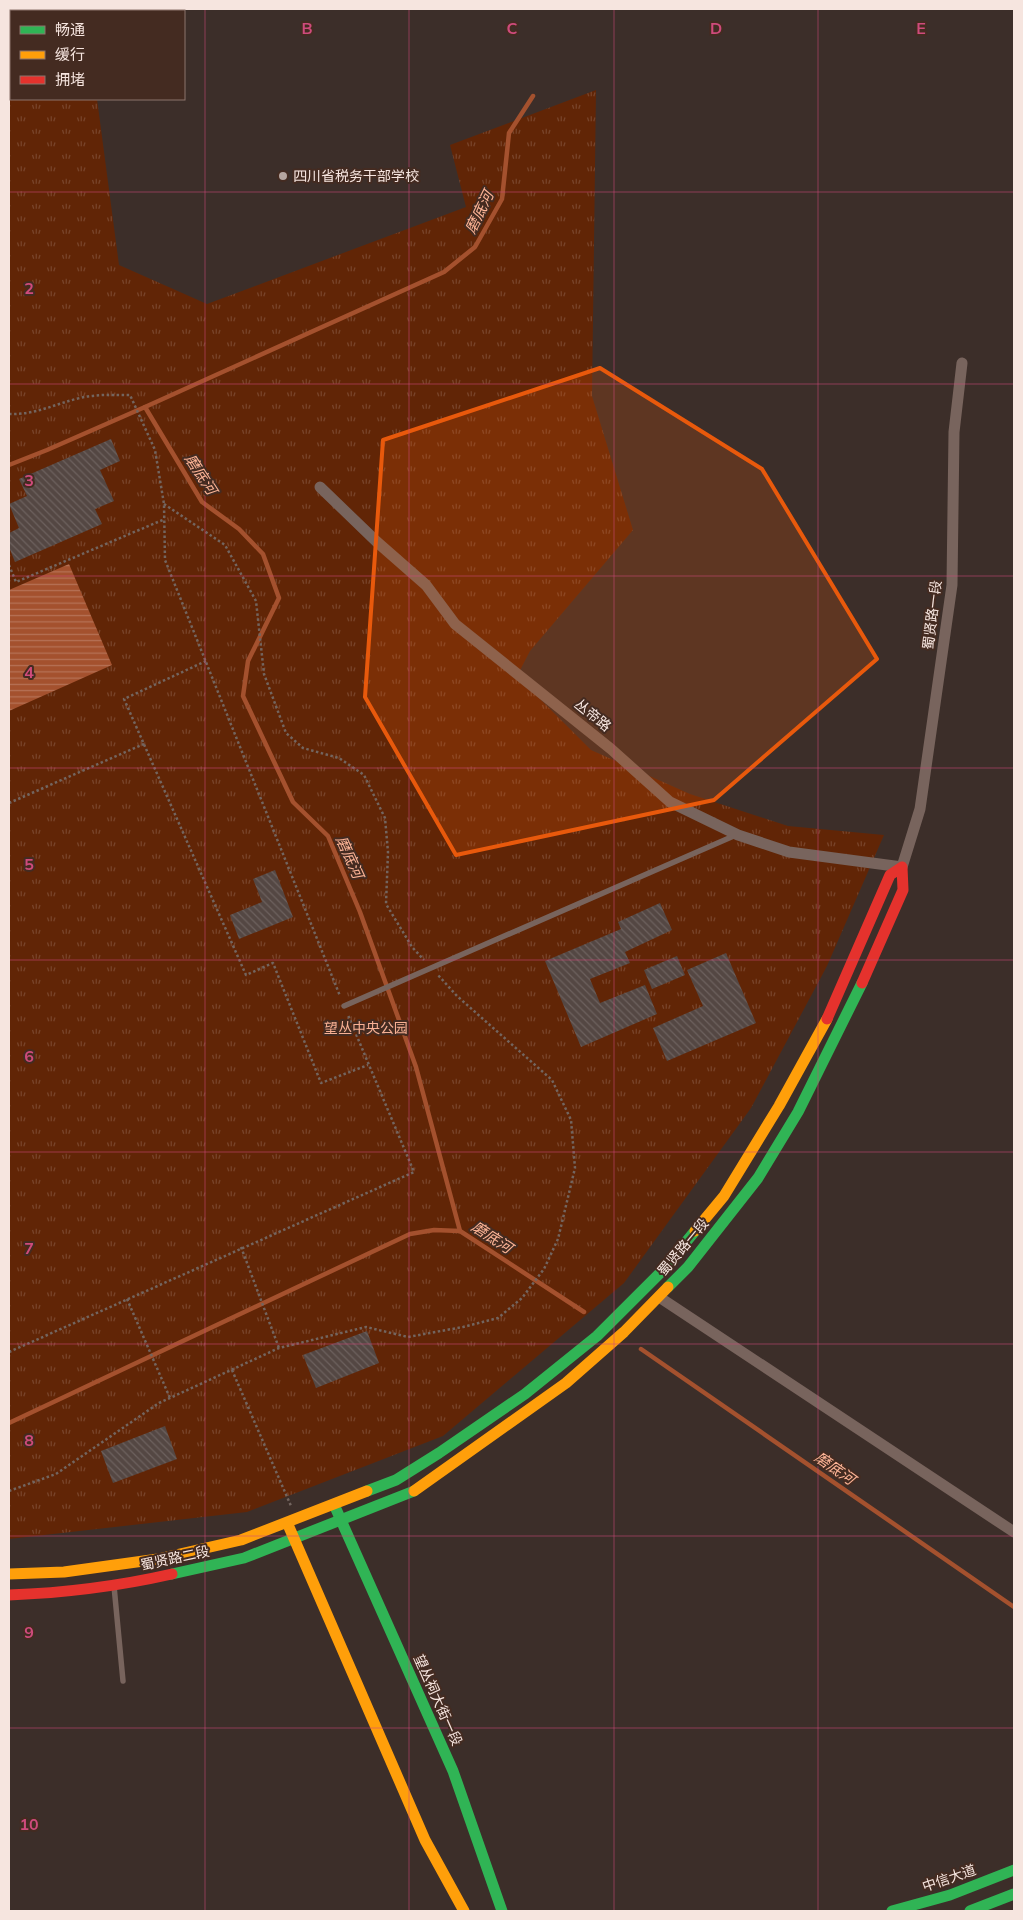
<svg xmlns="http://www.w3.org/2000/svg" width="1023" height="1920" font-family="Mulish,'Noto Sans SC',sans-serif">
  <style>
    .park { fill: url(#park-tufts) }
    .water { fill: url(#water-rules) }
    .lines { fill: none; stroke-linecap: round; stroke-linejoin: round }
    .stream { stroke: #a4512e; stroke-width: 4.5 }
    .building { fill: url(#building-back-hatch) }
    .path { stroke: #73655f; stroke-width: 2.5; stroke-dasharray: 2.5 2.5; stroke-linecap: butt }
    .lane { stroke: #78645d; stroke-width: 5.5 }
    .street { stroke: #78645d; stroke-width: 11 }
    .fast { stroke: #30b455; stroke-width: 11 }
    .slow { stroke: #ff9f0a; stroke-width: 11 }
    .jam { stroke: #e5322d; stroke-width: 11 }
    .marked { fill: #e8590c; fill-opacity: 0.2; stroke: #e8590c; stroke-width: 4; stroke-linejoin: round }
    .grid { fill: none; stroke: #cf4b7c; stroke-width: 1; stroke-opacity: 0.55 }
    .poi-dot { fill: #b5a59f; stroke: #442b21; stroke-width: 2 }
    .labels { text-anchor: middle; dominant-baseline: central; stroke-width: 4; stroke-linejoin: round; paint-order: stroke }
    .poi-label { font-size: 14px; fill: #f6e5df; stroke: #442b21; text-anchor: start }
    .street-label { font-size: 14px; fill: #f6e5df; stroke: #442b21 }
    .park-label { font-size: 14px; fill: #f8b093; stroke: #442b21 }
    .water-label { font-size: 15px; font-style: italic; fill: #fdb496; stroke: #442b21 }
    .grid-label { font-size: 16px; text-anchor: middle; font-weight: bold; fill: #cf4b7c; stroke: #442b21; stroke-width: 4; stroke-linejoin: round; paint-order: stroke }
  </style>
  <defs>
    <pattern id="park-tufts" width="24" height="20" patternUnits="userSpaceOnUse" patternTransform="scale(1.25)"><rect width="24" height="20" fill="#612506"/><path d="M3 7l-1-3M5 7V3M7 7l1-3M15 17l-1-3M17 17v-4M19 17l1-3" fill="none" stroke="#78442a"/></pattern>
    <pattern id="water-rules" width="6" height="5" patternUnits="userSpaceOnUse" patternTransform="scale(1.25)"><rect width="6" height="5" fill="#a4512e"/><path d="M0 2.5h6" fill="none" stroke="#b67256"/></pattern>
    <pattern id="building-back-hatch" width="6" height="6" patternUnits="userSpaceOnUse" patternTransform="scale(1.25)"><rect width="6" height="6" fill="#544743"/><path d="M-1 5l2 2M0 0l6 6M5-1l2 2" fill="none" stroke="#6d615e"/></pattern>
  </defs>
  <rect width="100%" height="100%" fill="#3c2e29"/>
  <path class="park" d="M11,56v43h86l22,166 88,39 259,-97 -16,-62 146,-55 -4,306 41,134 -103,121 -13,25 74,74 99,44 98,32 96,9 -57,131 -76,142 -127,175 -181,153 -196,76 -238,27v-1482z"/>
  <path class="water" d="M69,564l43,101 -103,46v-121z"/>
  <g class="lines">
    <g class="stream">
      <path d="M145,407l299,-135 31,-25 27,-48 7,-66 24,-37"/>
      <path d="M9,465l38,-15 98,-43 57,95 37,27 24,25 16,44 -31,63 -5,35 50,106 35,34 32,76 56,155 44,164 124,81"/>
      <path d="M641,1349l373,258"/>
      <path d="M9,1423l401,-189 24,-4 26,1"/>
    </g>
  </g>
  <g class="building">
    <path d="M111,439l9,22 -20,9 14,31 -19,8 7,15 -87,38 -6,-15v-14l10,-5 -10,-24 18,-8 -8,-17z"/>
    <path d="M275,870l18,47 -54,22 -9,-24 32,-13 -9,-23z"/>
    <path d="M660,903l12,27 -47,22 5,11 -40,16 10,24 45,-18 12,29 -76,33 -36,-86 76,-32 -3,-7z"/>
    <path d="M726,953l30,70 -89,38 -14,-33 50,-22 -16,-36z"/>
    <path d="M677,956l8,19 -33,14 -8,-19z"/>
    <path d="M367,1331l12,32 -63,25 -13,-33z"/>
    <path d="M165,1426l12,33 -64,24 -12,-32z"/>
  </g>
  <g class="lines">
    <g class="path">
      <path d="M9,414c27,1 45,-10 71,-16 16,-4 33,-3 50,-3l25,55 9,54 1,56 175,436"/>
      <path d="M164,504l61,41 31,56 8,73 22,59 17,15 36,10 25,17 21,43 3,34 -2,52 26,43 12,13"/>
      <path d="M9,565l7,17 149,-63"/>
      <path d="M206,661l-82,38 122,276 27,-12 48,120 47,-18"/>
      <path d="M9,803l135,-59"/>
      <path d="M241,1247l38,101"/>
      <path d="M127,1299l43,99"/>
      <path d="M9,1352l405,-180 -66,-157"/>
      <path d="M232,1370l59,136"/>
      <path d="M9,1491l47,-17 103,-71 120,-55 87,-21 42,10 55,-10 35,-9 24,-20 22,-29 14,-30 17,-71 -4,-48 -19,-40 -95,-84 -19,-21"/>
    </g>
    <g class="lane">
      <path d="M344,1006l392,-171"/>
      <path d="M114,1586l9,95"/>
    </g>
    <g class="street">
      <path d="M320,487l57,55 49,43 29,39 156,125 59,53 68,33 51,17 113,15 18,-58 32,-224 2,-153 8,-69"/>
      <path d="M659,1297l355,235"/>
    </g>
    <g class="fast">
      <path d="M668,1287l20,-20 70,-89 40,-66 64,-129"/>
      <path d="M367,1491l29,-11 43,-27 86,-59 72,-58 66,-66 32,-39"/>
      <path d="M336,1509l117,262 49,140"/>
      <path d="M172,1574l72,-16 170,-67"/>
      <path d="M892,1911l58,-16 64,-25"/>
      <path d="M970,1911l44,-17"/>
    </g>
    <g class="slow">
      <path d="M695,1231l29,-35 55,-90 48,-87"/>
      <path d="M414,1491l152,-108 58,-51 44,-45"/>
      <path d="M289,1527l136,313 39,71"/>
      <path d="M9,1574l55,-2 94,-13 83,-19 126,-49"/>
    </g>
    <g class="jam">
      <path d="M827,1019l63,-144 12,-8 1,23 -41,93"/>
      <path d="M9,1595c54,-2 110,-9 163,-21"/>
    </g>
  </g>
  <path class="marked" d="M600,368l162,101 115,190 -163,141 -258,55 -91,-158 18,-257z"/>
  <path class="grid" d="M205,9v1902M409,9v1902M614,9v1902M818,9v1902M9,192h1005M9,384h1005M9,576h1005M9,768h1005M9,960h1005M9,1152h1005M9,1344h1005M9,1536h1005M9,1728h1005"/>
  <circle class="poi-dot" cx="283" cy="176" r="5"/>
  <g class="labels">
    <g class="poi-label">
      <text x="293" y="176">四川省税务干部学校</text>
    </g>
    <g class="street-label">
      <text transform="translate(932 615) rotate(-83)">蜀贤路一段</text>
      <text transform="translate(593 715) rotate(39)">丛帝路</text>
      <text transform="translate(683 1247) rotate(-50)">蜀贤路一段</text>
      <text transform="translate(175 1558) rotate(-12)">蜀贤路二段</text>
      <text transform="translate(438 1700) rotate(66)">望丛祠大街一段</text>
      <text transform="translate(949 1878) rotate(-19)">中信大道</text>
    </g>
    <g class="park-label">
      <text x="366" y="1028">望丛中央公园</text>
    </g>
    <g class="water-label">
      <text transform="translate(479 212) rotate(-64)">磨底河</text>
      <text transform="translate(201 474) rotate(57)">磨底河</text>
      <text transform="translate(350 857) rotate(66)">磨底河</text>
      <text transform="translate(492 1237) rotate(33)">磨底河</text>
      <text transform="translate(835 1468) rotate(35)">磨底河</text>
    </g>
  </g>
  <g class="grid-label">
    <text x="307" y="34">B</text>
    <text x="512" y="34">C</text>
    <text x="716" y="34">D</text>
    <text x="921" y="34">E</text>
    <text x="29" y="294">2</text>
    <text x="29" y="486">3</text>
    <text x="29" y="678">4</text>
    <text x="29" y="870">5</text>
    <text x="29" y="1062">6</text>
    <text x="29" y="1254">7</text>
    <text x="29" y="1446">8</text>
    <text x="29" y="1638">9</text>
    <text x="29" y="1830">10</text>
  </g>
  <rect width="1023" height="1920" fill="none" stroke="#f6e5df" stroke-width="20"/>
  <rect x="10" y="10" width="175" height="90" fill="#442b21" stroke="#8b756d"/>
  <rect x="20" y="26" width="25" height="8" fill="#30b455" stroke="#8b756d"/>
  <text x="55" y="35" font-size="15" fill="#f6e5df">畅通</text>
  <rect x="20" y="51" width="25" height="8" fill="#ff9f0a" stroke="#8b756d"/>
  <text x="55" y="60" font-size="15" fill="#f6e5df">缓行</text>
  <rect x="20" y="76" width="25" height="8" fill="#e5322d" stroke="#8b756d"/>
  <text x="55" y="85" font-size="15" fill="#f6e5df">拥堵</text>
</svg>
